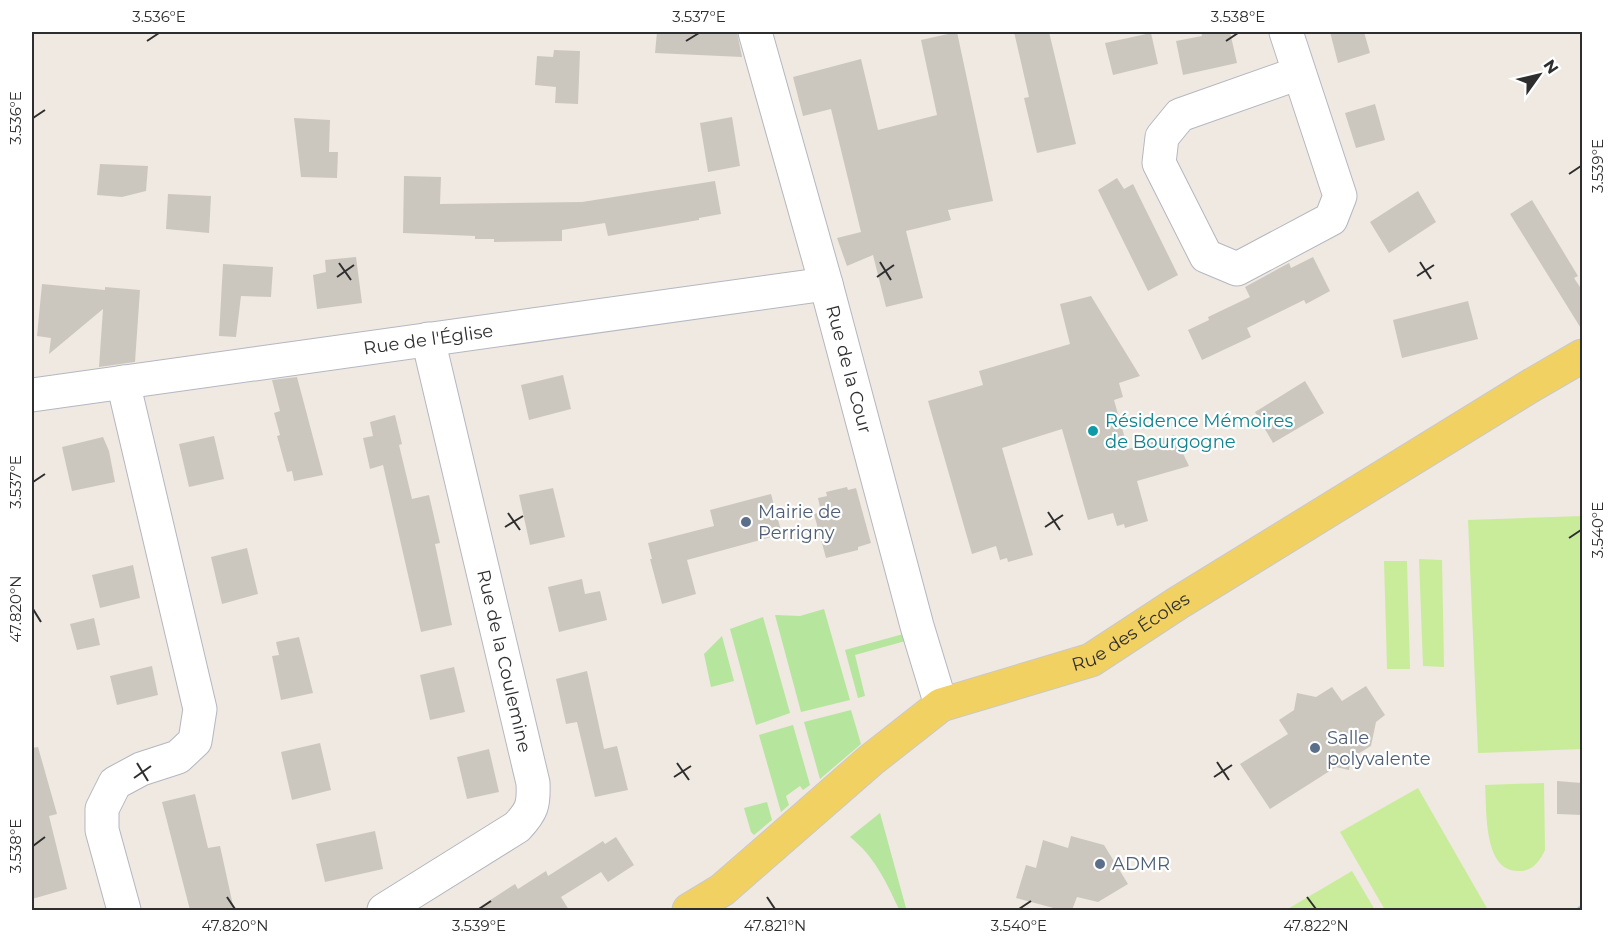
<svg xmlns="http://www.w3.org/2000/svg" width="1614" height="942" font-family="Montserrat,sans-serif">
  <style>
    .green { fill: #b6e59e }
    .pitch { fill: #c9ec9a }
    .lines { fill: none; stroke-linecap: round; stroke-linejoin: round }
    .stream { stroke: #75cff0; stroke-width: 8 }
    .building { fill: #cbc7bf }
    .minor-casing { stroke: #b4b7c1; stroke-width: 35 }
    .major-casing { stroke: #c9c9c9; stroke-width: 35 }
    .minor { stroke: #fff; stroke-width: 33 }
    .major { stroke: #f2d163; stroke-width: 33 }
    .ticks { fill: none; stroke: #2e2e2e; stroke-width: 2 }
    .culture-dot { fill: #0f9aa8; stroke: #fff; stroke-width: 2 }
    .service-dot { fill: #5c6f8a; stroke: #fff; stroke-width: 2 }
    .labels { text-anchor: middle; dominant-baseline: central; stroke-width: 4.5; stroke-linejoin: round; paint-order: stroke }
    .street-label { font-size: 18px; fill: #2e2e2e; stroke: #fff }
    .culture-label { font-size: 18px; fill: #0d838f; stroke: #fff; text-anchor: start }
    .service-label { font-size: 18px; fill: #4e5e75; stroke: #fff; text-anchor: start }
    .neatline { fill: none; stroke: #2e2e2e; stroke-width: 2 }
    .ticks-label { font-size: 15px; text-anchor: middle; fill: #2e2e2e }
  </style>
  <rect width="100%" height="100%" fill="#efe9e1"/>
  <g class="green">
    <path d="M824,609l26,91 -49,12 -26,-97 25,1z"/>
    <path d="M763,617l27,96 -34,12 -26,-96z"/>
    <path d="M907,633l2,7 -54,15 10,41 -7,2 -13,-48z"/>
    <path d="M722,636l12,45 -23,6 -7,-33z"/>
    <path d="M851,710l10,34 -41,35 -16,-57z"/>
    <path d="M793,725l17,60 -7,5 -3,-4 -14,10 3,9 -8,7 -22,-77z"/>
    <path d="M767,802l5,18 -18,15 -3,-3 -7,-24z"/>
    <path d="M880,813l26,95 -7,1c-14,-29 -24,-52 -49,-72z"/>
  </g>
  <g class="pitch">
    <path d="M1582,516v233l-104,4 -10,-233z"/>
    <path d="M1419,559l23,1 2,107 -21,-1z"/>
    <path d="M1384,561h23l3,108h-23z"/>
    <path d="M1544,783l1,67c-5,11 -13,22 -27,21 -35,0 -31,-61 -33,-86z"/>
    <path d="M1418,788l70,122h-103l-45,-78z"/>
    <path d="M1352,871l23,39h-89z"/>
  </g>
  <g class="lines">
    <path class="stream" d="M1581,910h1"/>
  </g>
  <g class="building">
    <path d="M657,32h80l5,25 -87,-4z"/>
    <path d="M957,32l36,169 -45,9 3,10 -45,11 17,67 -37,9 -13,-52 -26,11 -10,-28 24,-6 -30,-123 -28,7 -10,-39 68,-18 17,71 59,-15 -16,-75z"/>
    <path d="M1014,32h35l27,112 -39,9 -13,-55 5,-1z"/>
    <path d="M1201,32h29l7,31 -54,12 -7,-34 26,-5z"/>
    <path d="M1330,32h34l6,21 -32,10z"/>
    <path d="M1151,33l7,31 -45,11 -8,-32z"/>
    <path d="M554,50l26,1 -2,53 -23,-1 1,-16 -21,-2 2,-29 16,1z"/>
    <path d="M1375,104l10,36 -29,8 -11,-35z"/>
    <path d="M732,117l8,49 -32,6 -8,-49z"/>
    <path d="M294,118l36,2 -1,32h9l-1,26 -36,-1z"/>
    <path d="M100,164l48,2 -2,25 -24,6 -25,-2z"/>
    <path d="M404,176l37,1 -1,27 142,-2 133,-21 6,33 -22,4v2l-91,16 -3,-13 -43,7v11l-68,1v-3h-19v-3l-72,-3z"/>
    <path d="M1117,178l7,11 9,-5 45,91 -30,16 -50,-101z"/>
    <path d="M1418,191l18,31 -47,31 -19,-31z"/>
    <path d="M168,194l43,2 -2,37 -43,-4z"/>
    <path d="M1532,200l46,76 -4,2 8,12v40l-72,-116z"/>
    <path d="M356,257l6,46 -45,6 -4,-34 13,-3 -1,-12z"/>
    <path d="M1313,257l17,34 -24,13 -2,-4 -57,28 4,9 -49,23 -14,-30 21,-10 -1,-3 42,-20 -5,-10 44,-24 2,5z"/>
    <path d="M223,264l50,3 -2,30 -30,-1 -5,41 -17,-1z"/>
    <path d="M42,284l63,6v-3l35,3 -5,72 -36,5 4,-58 -54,45 2,-16 -14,-2z"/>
    <path d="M1091,296l49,80 -21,7 4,14 -9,3 14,49 46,-14 15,31 -52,15 11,40 -23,7 -1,-4 -7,2 -4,-13 -25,7 -26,-91 -60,19 31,107 -25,7 -1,-4 -7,2 -4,-14 -24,8 -44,-153 55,-16 -4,-14 91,-27 -10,-40z"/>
    <path d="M1468,301l10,38 -76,19 -9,-38z"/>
    <path d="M563,375l8,34 -42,11 -8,-35z"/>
    <path d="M297,377l26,98 -29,6 -2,-10 -5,1 -10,-36 3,-1 -6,-22 6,-2 -8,-31z"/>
    <path d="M1305,381l19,32 -51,30 -18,-31z"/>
    <path d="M395,415l7,29 -3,1 13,54 17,-4 11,48 -5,1 17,81 -31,7 -38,-167 -13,4 -7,-31 10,-2 -3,-14z"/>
    <path d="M214,436l10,43 -35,8 -10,-43z"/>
    <path d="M103,437l6,14 6,31 -43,9 -10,-44z"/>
    <path d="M847,487l1,3 8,-2 15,55 -13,4v3l-32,8 -12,-44 7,-2 -3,-14 9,-2 -1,-4z"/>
    <path d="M553,488l12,49 -35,8 -11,-50z"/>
    <path d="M771,494l11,40 -95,26 9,34 -34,10 -12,-45h2l-4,-16 66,-17 -4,-16z"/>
    <path d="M247,548l11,46 -36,10 -11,-47z"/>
    <path d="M133,565l7,33 -40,10 -8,-33z"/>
    <path d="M582,579l3,15 15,-3 7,29 -48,12 -11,-45z"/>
    <path d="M94,618l6,27 -23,5 -7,-26z"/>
    <path d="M299,637l14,56 -32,7 -9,-44 7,-1 -3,-13z"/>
    <path d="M152,666l6,29 -41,10 -7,-29z"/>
    <path d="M454,667l11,45 -35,8 -10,-45z"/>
    <path d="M587,671l17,78 13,-3 11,44 -33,7 -18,-75 -11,2 -10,-45z"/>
    <path d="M1366,686l19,29 -9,7 -5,24 -20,12 -2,12 -13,-3 -66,42 -30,-45 48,-30 -9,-14 15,-10 3,-17 19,4 16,-10 10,14z"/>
    <path d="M320,743l11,47 -39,10 -11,-48z"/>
    <path d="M38,747l19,67 -8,2 18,73 -35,10v-151z"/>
    <path d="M489,749l10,43 -32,7 -10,-42z"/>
    <path d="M1557,781l25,2v32l-25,-1z"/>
    <path d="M195,794l13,54 12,-2 14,64h-44l-28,-108z"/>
    <path d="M375,831l8,38 -58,13 -9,-38z"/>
    <path d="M1071,836l33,9 24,39 -30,18 -21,-5 -5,13h-11l-45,-12 10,-33 10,3 7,-28 25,8z"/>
    <path d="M616,837l18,28 -26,17 -7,-10 -40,25 8,13h-94l40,-26 3,5 28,-18 2,5 55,-35 2,3z"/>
  </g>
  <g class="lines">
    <defs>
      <g id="minor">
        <path id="s1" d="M755,32l71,252 91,342 24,79"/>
        <path d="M1286,32l54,164 -9,23 -94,50 -31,-13 -47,-93 3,-26 18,-22 119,-42"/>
        <path d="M123,382l77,327 -5,32 -17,16 -37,12 -26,14 -13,26v21l22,80"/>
        <path id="s2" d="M32,395l794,-111"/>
        <path d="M384,910l133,-83c15,-16 17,-22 16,-44l-105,-444"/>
      </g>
      <g id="major">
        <path id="s3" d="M689,910l33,-20 149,-130 70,-55 150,-45 87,-57 354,-218 50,-29"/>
      </g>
    </defs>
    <use href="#minor" class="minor-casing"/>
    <use href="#major" class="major-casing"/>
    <use href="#minor" class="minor"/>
    <use href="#major" class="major"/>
  </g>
  <path class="ticks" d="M147,41l12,-8M686,41l13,-8M1226,41l12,-8M33,118l12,-8M1569,174l12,-8M880,262l11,18M1420,262l11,17M339,263l12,17M1417,276l17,-11M337,277l17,-12M877,277l17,-12M33,482l12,-8M1048,512l12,18M508,513l12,17M505,527l18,-11M1045,527l18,-12M1569,538l12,-8M33,609l8,13M1217,762l12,18M137,763l11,18M677,763l12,17M674,777l17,-11M1214,777l18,-12M134,778l17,-12M33,846l12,-9M227,897l8,12M767,897l8,12M1307,897l9,12M479,909l12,-8M1019,909l12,-8"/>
  <circle class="culture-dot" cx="1093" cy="431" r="6"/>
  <g class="service-dot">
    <circle cx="746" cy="522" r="6"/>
    <circle cx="1315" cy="748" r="6"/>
    <circle cx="1100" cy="864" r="6"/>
  </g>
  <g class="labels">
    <g class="street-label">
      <text stroke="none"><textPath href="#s2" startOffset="400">Rue de l'Église</textPath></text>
      <text stroke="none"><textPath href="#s1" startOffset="350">Rue de la Cour</textPath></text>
      <text stroke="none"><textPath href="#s3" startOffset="530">Rue des Écoles</textPath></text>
      <text transform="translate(504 661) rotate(77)">Rue de la Coulemine</text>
    </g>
    <g class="culture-label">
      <text x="1105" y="421">Résidence Mémoires<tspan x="1105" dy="21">de Bourgogne</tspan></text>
    </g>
    <g class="service-label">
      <text x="758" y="512">Mairie de<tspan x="758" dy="21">Perrigny</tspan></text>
      <text x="1327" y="738">Salle<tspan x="1327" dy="21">polyvalente</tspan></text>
      <text x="1112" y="864">ADMR</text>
    </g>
  </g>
  <rect width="1614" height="942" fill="none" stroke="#ffffff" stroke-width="66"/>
  <g transform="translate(1539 75) rotate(56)" stroke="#ffffff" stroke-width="4.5" paint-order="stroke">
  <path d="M0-4.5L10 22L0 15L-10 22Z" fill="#2e2e2e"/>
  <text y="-9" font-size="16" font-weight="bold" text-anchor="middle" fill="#2e2e2e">N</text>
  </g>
  <rect x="33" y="33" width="1548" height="876" class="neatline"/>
  <g class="ticks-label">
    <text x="159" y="22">3.536°E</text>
    <text x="699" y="22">3.537°E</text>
    <text x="1238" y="22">3.538°E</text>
    <text transform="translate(16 118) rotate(-90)" y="5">3.536°E</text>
    <text transform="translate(1598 166) rotate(-90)" y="5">3.539°E</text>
    <text transform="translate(16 482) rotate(-90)" y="5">3.537°E</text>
    <text transform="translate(1598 530) rotate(-90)" y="5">3.540°E</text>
    <text transform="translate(16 609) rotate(-90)" y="5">47.820°N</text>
    <text transform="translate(16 846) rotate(-90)" y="5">3.538°E</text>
    <text x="235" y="931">47.820°N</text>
    <text x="479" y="931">3.539°E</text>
    <text x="775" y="931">47.821°N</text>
    <text x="1019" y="931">3.540°E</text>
    <text x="1316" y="931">47.822°N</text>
  </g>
</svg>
